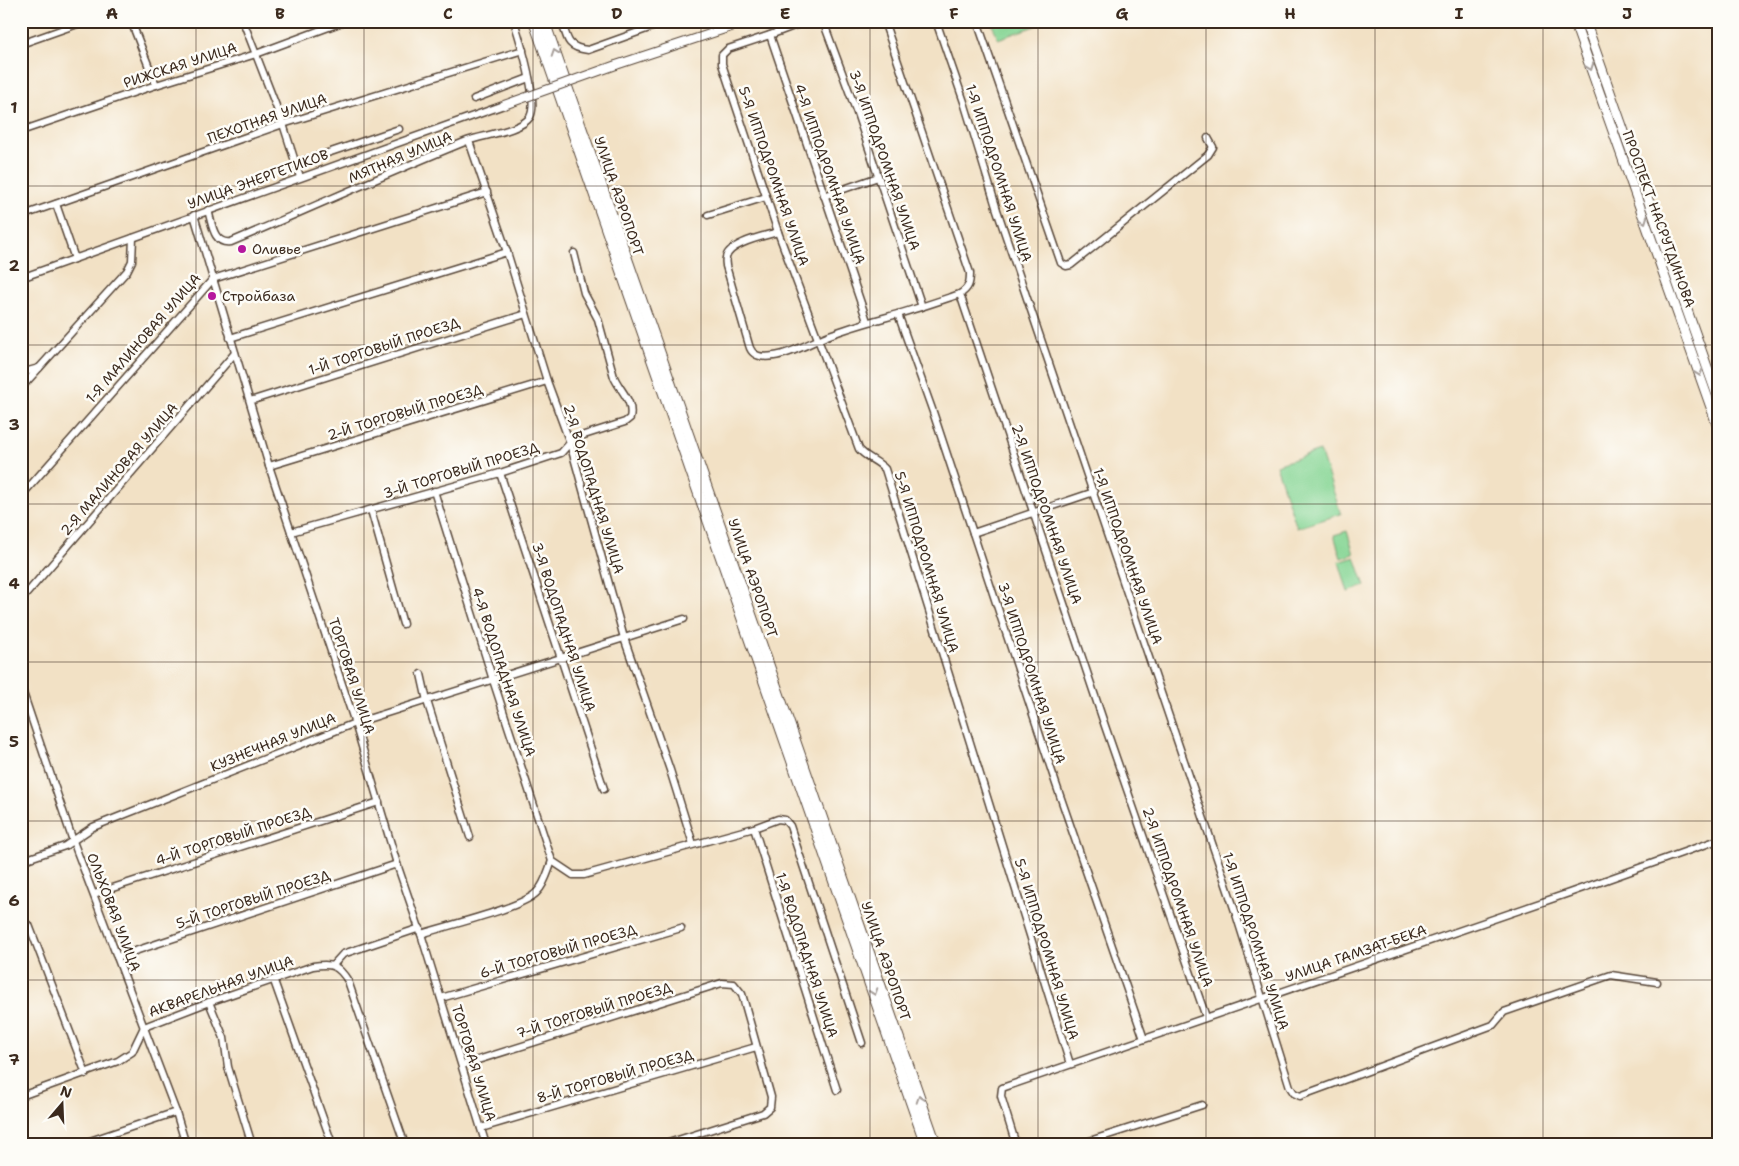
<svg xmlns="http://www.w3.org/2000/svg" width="1739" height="1166" font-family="'Shantell Sans',sans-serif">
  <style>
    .green { fill: #87d695; stroke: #61805a }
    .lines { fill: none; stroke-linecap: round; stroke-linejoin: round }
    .minor-casing { stroke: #564537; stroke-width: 9 }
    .tertiary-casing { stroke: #564537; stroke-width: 10 }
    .secondary-casing { stroke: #564537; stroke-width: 11 }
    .primary-casing { stroke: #564537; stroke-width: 12 }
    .minor { stroke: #fff; stroke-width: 6 }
    .tertiary { stroke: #fff; stroke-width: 8 }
    .secondary { stroke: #fff; stroke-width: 9 }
    .primary { stroke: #fff; stroke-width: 10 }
    .tertiary-bridge-casing { stroke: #564537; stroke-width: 10; stroke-linecap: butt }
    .tertiary-bridge { stroke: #fff; stroke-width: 8 }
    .oneway { stroke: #a79f9a }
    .grid { fill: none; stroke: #3b2a1e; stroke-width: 1; stroke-opacity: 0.55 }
    .poi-dot { fill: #b5179e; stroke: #fdfcf7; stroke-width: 2 }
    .labels { text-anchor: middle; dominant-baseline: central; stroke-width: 5; stroke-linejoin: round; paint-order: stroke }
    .street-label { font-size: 14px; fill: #3b2a1e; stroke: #fdfcf7 }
    .poi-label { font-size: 14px; fill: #3b2a1e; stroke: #fdfcf7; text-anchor: start }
    .neatline { fill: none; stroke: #3b2a1e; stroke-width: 2 }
    .grid-label { font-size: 16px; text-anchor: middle; font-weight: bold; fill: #3b2a1e }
  </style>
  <rect width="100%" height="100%" fill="#fdfcf7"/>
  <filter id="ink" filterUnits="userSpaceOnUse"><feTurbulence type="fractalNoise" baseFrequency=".02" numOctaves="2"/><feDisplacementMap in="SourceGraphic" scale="10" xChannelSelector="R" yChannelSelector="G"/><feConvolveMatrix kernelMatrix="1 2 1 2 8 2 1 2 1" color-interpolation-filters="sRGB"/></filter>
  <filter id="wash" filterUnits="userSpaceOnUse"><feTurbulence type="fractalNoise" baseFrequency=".0096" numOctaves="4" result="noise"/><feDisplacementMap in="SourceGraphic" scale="20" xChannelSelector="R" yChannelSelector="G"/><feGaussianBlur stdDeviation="1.12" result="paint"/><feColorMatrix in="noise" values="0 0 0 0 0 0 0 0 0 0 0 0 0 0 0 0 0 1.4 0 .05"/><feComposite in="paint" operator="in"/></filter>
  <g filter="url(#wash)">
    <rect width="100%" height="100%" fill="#f2e1c5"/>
    <g class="green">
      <path d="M991,21h58l-51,18z"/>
      <path d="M1320,451l21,63 -44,14 -21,-63z"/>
      <path d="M1347,531l7,23 -13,4 -7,-23z"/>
      <path d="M1355,557l10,29 -17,6 -9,-30z"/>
    </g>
  </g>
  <g filter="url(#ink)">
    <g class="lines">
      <defs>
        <g id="minor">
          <path d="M131,21l25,64"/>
          <path d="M243,21l40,103 17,53"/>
          <path d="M562,21c5,18 5,27 26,29l67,-24"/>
          <path d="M653,21l2,5 15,-5"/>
          <path d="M807,21l-37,14 -42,14 -6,6v9l56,168 81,217c7,9 18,11 26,20l185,595"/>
          <path d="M823,21l34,92 65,194"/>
          <path d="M884,21l86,252c0,10 -1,15 -10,21l145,432 101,291"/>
          <path d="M936,21l28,81 33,108 238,701 55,176 4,6 6,3 193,-71 11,-13 107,-37 46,7"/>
          <path d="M977,21l84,242 5,3 5,-1 137,-110 5,-8 -5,-9"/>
          <path d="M770,35l97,286"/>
          <path d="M21,44l65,-23"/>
          <path d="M474,99l55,-21"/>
          <path d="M21,131l135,-46 100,-31 89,-33"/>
          <path d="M469,141l38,111 40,129 23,62 54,195 46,132 23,74"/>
          <path d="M295,164l104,-35"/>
          <path d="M824,196l54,-19"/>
          <path d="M56,204l19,55"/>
          <path d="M208,210c4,13 5,35 23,32 78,-33 157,-69 236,-101 16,-6 54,-10 63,-24 9,-16 -10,-77 -16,-96"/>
          <path d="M194,215l75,251 86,257 42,141 24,70 65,211"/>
          <path d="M708,215l58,-18"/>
          <path d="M21,216l262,-92 240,-74"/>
          <path d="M778,232c-13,4 -50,11 -52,26 -1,3 0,6 0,8l23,79c3,12 13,13 25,11 19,-2 42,-17 61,-23 21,-8 41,-13 63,-19 21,-6 41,-13 62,-20"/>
          <path d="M21,278l483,-173"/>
          <path d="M898,314l35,98 123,372 88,255"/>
          <path d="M230,338l277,-86"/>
          <path d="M21,373l18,-5"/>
          <path d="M21,388l106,-117 5,-10 1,-23"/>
          <path d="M250,401l276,-87"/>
          <path d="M269,466l278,-85"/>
          <path d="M500,473l104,316"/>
          <path d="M434,491l59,189 59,181"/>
          <path d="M21,496l192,-217 274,-87"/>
          <path d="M371,510l32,114"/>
          <path d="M291,532l209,-59 61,-20 9,-10 11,-7 44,-14 5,-4c4,-17 -10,-27 -16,-41l-16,-58 -14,-26 -10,-40"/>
          <path d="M973,533l121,-41"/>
          <path d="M21,600l214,-247"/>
          <path d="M421,674l6,27 43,136"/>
          <path d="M21,687l52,154 103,271 10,33"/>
          <path d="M754,828l83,262"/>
          <path d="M21,861l44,-15 28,-19 262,-104 329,-104"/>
          <path d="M552,861l21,14h11l170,-47 24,-9 7,1 5,6 72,217"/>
          <path d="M94,894l285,-92"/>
          <path d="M29,925l57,149"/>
          <path d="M421,934c24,-8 102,-26 116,-42 8,-8 11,-21 15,-31"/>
          <path d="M117,957l280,-93"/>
          <path d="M333,965l10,-11 77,-26"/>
          <path d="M274,981l56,157"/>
          <path d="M441,998l240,-70"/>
          <path d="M209,1002l15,36 4,29 24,78"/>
          <path d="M462,1065l260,-82 12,1 8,10 29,103 -1,10 -7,6 -101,32"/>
          <path d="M21,1096l97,-35 14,-9 12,-25 65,-25 104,-36c19,-3 25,-1 35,15l57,164"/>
          <path d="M481,1128l275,-81"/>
          <path d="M78,1145l98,-33"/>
          <path d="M1016,1145l-15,-49 1,-8 567,-195 149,-53"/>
          <path d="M1077,1145l125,-40"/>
        </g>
        <path id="tertiary" d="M616,65l133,-44"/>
        <g id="secondary">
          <path d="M1574,21l144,406"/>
          <path d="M1585,21l133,377"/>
        </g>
        <g id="primary">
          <path d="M534,21l392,1124"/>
          <path d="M544,21l392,1124"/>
        </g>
      </defs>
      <use href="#minor" class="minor-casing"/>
      <use href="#tertiary" class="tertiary-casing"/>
      <use href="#secondary" class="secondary-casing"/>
      <use href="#primary" class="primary-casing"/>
      <use href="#minor" class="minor"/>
      <use href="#tertiary" class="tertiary"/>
      <use href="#secondary" class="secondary"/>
      <use href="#primary" class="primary"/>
      <defs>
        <path id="tertiary-bridge" d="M504,105l112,-40"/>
      </defs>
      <use href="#tertiary-bridge" class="tertiary-bridge-casing"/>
      <use href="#tertiary-bridge" class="tertiary-bridge"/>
    </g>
    <defs><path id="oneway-chevron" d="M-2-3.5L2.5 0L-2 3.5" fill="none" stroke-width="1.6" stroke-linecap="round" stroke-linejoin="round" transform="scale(1.25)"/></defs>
    <g class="oneway">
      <use href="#oneway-chevron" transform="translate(555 53) rotate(-109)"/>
      <use href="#oneway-chevron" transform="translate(1590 67) rotate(70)"/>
      <use href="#oneway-chevron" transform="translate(1644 220) rotate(70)"/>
      <use href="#oneway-chevron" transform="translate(1699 373) rotate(71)"/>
      <use href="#oneway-chevron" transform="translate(874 992) rotate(71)"/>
      <use href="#oneway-chevron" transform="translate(920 1099) rotate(-109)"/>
    </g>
  </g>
  <path class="grid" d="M196,21v1124M364,21v1124M533,21v1124M701,21v1124M870,21v1124M1038,21v1124M1206,21v1124M1375,21v1124M1543,21v1124M21,186h1697M21,345h1697M21,504h1697M21,662h1697M21,821h1697M21,980h1697"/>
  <g class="poi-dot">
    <circle cx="242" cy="249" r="5"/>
    <circle cx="212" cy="296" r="5"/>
  </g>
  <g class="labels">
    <g class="street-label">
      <text transform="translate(180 65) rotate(-18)">РИЖСКАЯ УЛИЦА</text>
      <text transform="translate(267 118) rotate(-19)">ПЕХОТНАЯ УЛИЦА</text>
      <text transform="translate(400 157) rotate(-23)">МЯТНАЯ УЛИЦА</text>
      <text transform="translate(885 160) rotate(71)">3-Я ИППОДРОМНАЯ УЛИЦА</text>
      <text transform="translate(999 173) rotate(72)">1-Я ИППОДРОМНАЯ УЛИЦА</text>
      <text transform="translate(830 174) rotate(71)">4-Я ИППОДРОМНАЯ УЛИЦА</text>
      <text transform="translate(774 176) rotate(71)">5-Я ИППОДРОМНАЯ УЛИЦА</text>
      <text transform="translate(258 179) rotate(-20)">УЛИЦА ЭНЕРГЕТИКОВ</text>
      <text transform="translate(619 196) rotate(71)">УЛИЦА АЭРОПОРТ</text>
      <text transform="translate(1659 219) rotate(70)">ПРОСПЕКТ НАСРУТДИНОВА</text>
      <text transform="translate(143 338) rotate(-49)">1-Я МАЛИНОВАЯ УЛИЦА</text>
      <text transform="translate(384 346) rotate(-18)">1-Й ТОРГОВЫЙ ПРОЕЗД</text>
      <text transform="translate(405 412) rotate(-17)">2-Й ТОРГОВЫЙ ПРОЕЗД</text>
      <text transform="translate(119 469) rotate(-49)">2-Я МАЛИНОВАЯ УЛИЦА</text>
      <text transform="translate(461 470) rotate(-17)">3-Й ТОРГОВЫЙ ПРОЕЗД</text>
      <text transform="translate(594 489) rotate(73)">2-Я ВОДОПАДНАЯ УЛИЦА</text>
      <text transform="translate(1047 514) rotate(71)">2-Я ИППОДРОМНАЯ УЛИЦА</text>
      <text transform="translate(1128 556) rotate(71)">1-Я ИППОДРОМНАЯ УЛИЦА</text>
      <text transform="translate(927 562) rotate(73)">5-Я ИППОДРОМНАЯ УЛИЦА</text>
      <text transform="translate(753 578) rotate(71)">УЛИЦА АЭРОПОРТ</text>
      <text transform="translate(564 627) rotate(72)">3-Я ВОДОПАДНАЯ УЛИЦА</text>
      <text transform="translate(504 672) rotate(72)">4-Я ВОДОПАДНАЯ УЛИЦА</text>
      <text transform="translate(1032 673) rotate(72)">3-Я ИППОДРОМНАЯ УЛИЦА</text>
      <text transform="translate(352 676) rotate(72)">ТОРГОВАЯ УЛИЦА</text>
      <text transform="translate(273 742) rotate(-22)">КУЗНЕЧНАЯ УЛИЦА</text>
      <text transform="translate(233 836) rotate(-18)">4-Й ТОРГОВЫЙ ПРОЕЗД</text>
      <text transform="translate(1178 897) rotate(71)">2-Я ИППОДРОМНАЯ УЛИЦА</text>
      <text transform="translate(253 899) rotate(-18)">5-Й ТОРГОВЫЙ ПРОЕЗД</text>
      <text transform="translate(114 912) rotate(69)">ОЛЬХОВАЯ УЛИЦА</text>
      <text transform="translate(1256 941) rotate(72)">1-Я ИППОДРОМНАЯ УЛИЦА</text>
      <text transform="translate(1047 949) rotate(73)">5-Я ИППОДРОМНАЯ УЛИЦА</text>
      <text transform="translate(558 951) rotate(-16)">6-Й ТОРГОВЫЙ ПРОЕЗД</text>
      <text transform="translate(1356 953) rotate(-19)">УЛИЦА ГАМЗАТ-БЕКА</text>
      <text transform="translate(807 955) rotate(72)">1-Я ВОДОПАДНАЯ УЛИЦА</text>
      <text transform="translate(886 961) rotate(71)">УЛИЦА АЭРОПОРТ</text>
      <text transform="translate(221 986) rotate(-20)">АКВАРЕЛЬНАЯ УЛИЦА</text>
      <text transform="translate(594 1010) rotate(-17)">7-Й ТОРГОВЫЙ ПРОЕЗД</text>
      <text transform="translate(474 1063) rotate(73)">ТОРГОВАЯ УЛИЦА</text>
      <text transform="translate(615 1076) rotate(-16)">8-Й ТОРГОВЫЙ ПРОЕЗД</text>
    </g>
    <g class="poi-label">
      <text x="252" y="249">Оливье</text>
      <text x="222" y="296">Стройбаза</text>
    </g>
  </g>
  <rect width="1739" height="1166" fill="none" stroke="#fdfcf7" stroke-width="55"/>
  <g transform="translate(62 1104) rotate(19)" stroke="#fdfcf7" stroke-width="4" paint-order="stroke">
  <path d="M0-4L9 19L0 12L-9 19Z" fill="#3b2a1e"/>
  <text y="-8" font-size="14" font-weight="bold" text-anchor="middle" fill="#3b2a1e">N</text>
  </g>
  <rect x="28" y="28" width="1684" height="1110" class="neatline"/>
  <g class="grid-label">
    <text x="112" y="19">A</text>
    <text x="280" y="19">B</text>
    <text x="448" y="19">C</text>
    <text x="617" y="19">D</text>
    <text x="785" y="19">E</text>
    <text x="954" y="19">F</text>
    <text x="1122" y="19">G</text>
    <text x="1290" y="19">H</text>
    <text x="1459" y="19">I</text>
    <text x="1627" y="19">J</text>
    <text x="14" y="113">1</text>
    <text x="14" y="271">2</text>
    <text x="14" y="430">3</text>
    <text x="14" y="589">4</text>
    <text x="14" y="747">5</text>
    <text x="14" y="906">6</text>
    <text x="14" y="1065">7</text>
  </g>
</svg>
